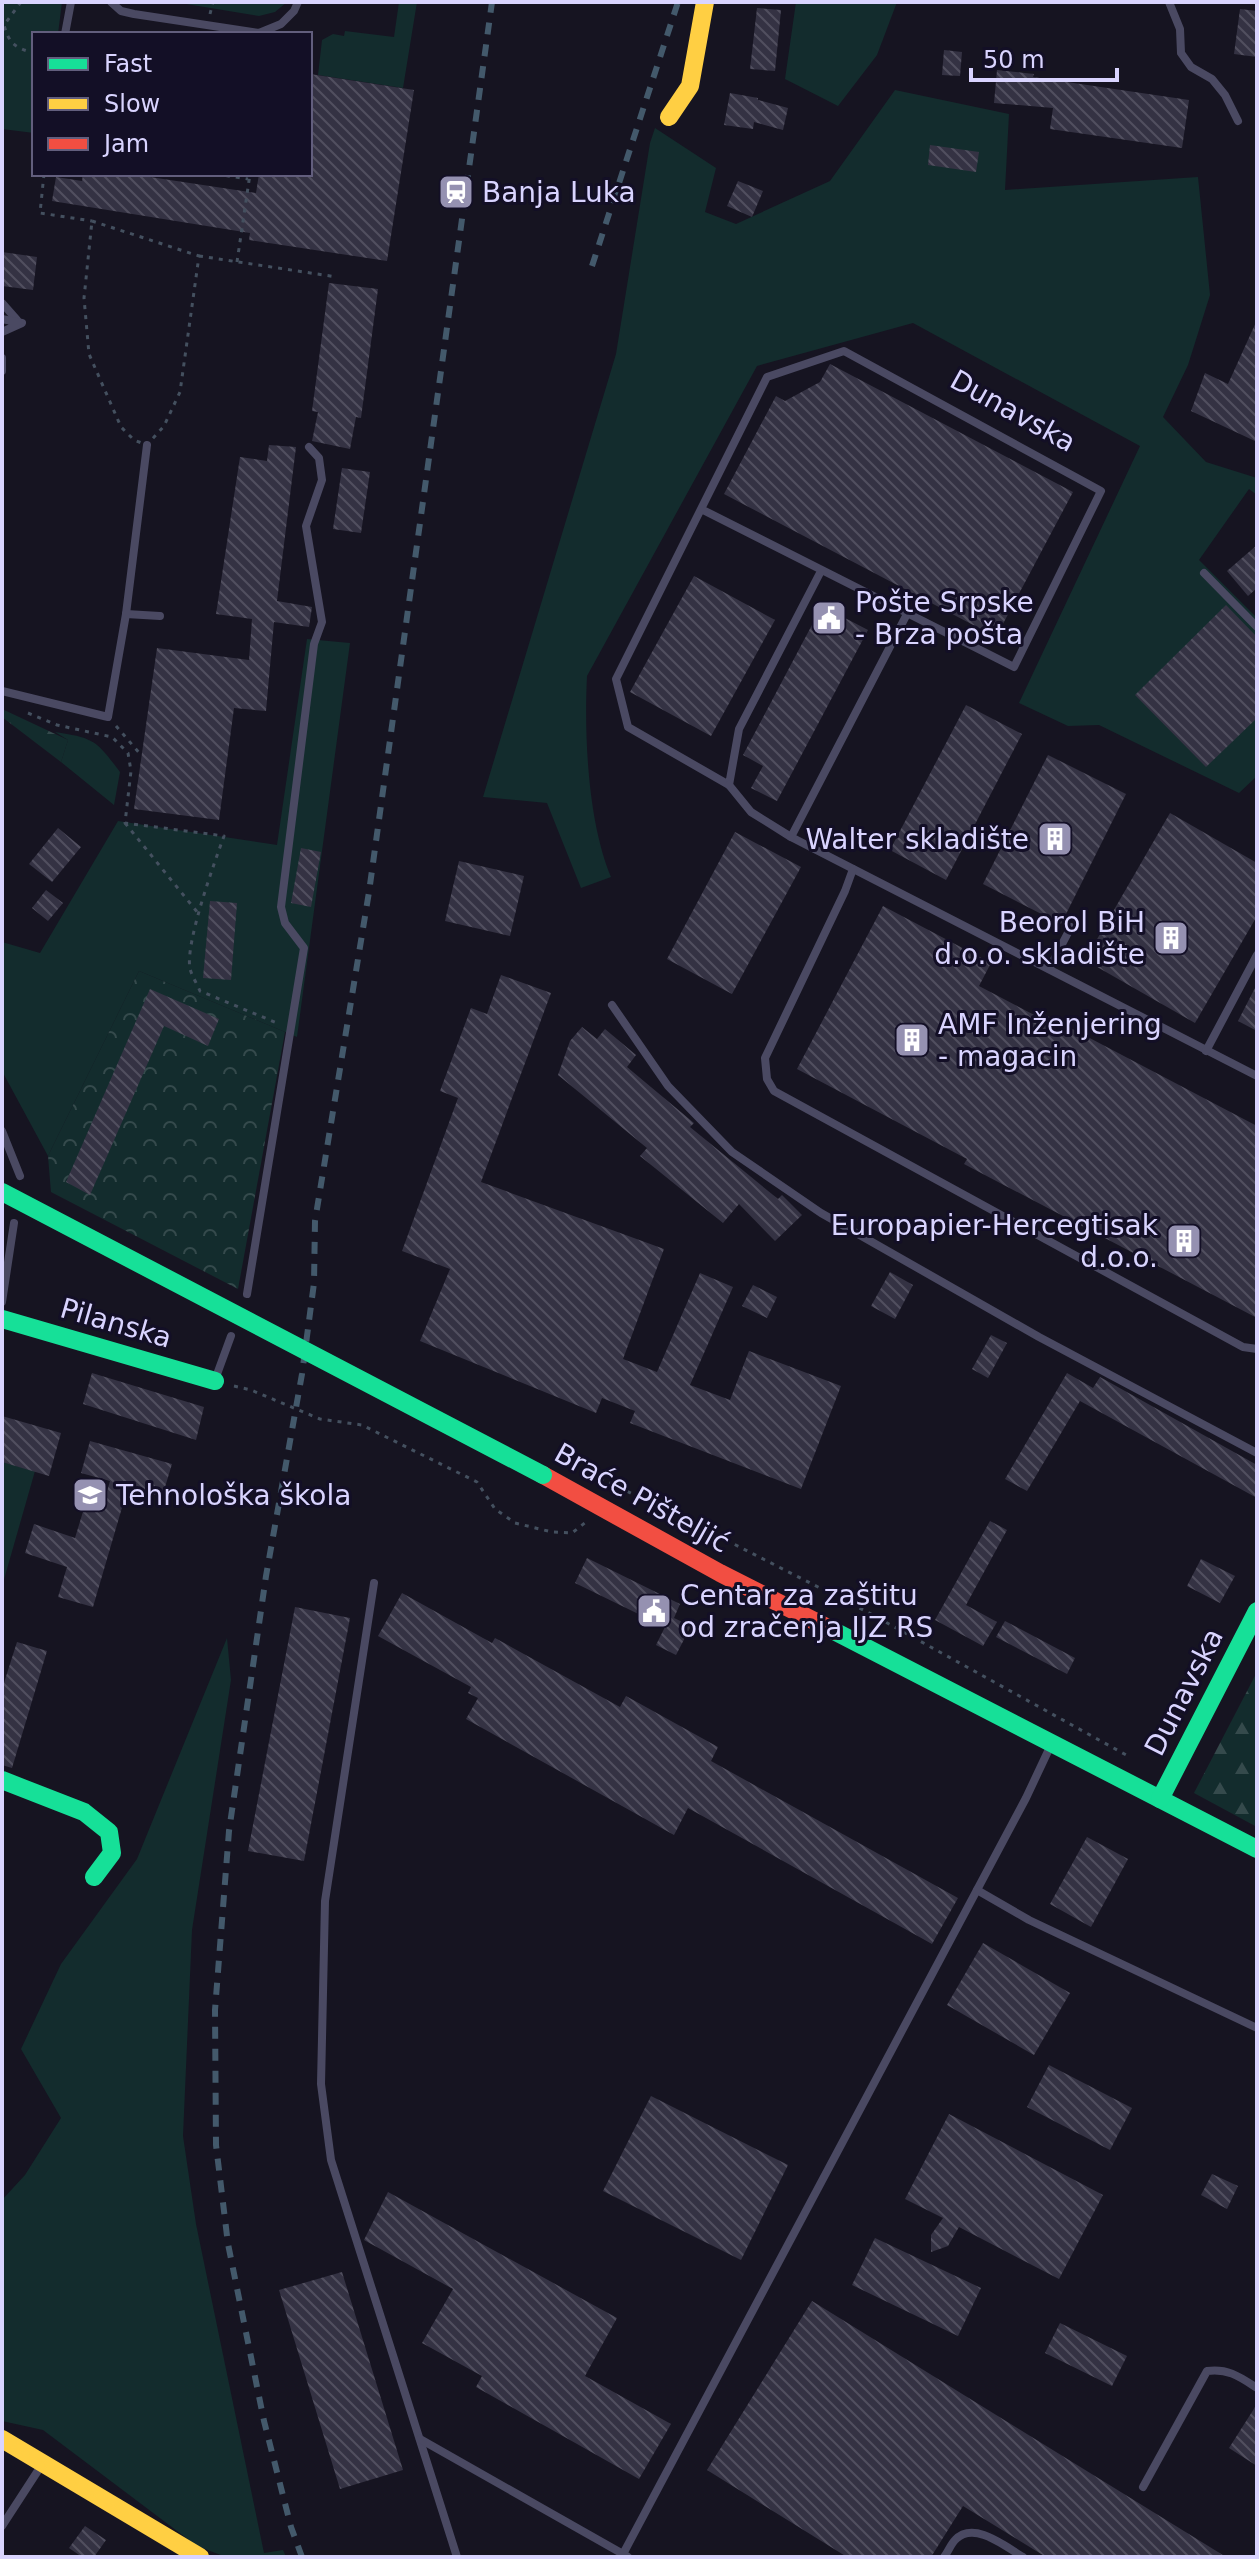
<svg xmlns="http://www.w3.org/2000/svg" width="1259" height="2559" font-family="'DejaVu Sans',sans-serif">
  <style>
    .green { fill: #132c2d }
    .forest { fill: url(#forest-firs) }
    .park { fill: url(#park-crowns) }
    .building { fill: url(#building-back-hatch) }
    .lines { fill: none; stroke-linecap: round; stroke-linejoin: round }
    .path { stroke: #44505f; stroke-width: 3; stroke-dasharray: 4 6; stroke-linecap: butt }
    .lane { stroke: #4a4962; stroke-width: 8 }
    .fast { stroke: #16e098; stroke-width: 18 }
    .slow { stroke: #ffcf43; stroke-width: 18 }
    .jam { stroke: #f24e42; stroke-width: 18 }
    .rail { stroke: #43596b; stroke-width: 6; stroke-dasharray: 12 10; stroke-linecap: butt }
    .fast-bridge { stroke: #16e098; stroke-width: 18 }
    .labels { text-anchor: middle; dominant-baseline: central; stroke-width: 6; stroke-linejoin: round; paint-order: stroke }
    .poi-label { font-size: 28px; fill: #d9d4ff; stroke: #130f26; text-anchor: start }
    .street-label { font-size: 28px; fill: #d9d4ff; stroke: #130f26 }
  </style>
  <defs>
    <pattern id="forest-firs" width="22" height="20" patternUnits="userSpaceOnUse" patternTransform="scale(2)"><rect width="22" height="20" fill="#132c2d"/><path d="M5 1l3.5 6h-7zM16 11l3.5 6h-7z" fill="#354a4c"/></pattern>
    <pattern id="park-crowns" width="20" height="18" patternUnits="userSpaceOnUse" patternTransform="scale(2)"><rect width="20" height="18" fill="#132c2d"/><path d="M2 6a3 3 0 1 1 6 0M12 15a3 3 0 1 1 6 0" fill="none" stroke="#354a4c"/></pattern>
    <pattern id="building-back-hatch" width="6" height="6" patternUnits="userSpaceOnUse" patternTransform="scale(2)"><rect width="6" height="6" fill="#343243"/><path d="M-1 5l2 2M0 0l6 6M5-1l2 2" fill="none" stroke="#514f5f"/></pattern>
  </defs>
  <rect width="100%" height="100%" fill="#161421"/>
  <g class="green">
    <path d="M2,2h60l-4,32h-24v99l-32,-4z"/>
    <path d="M174,2h113l-12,10 -16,4z"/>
    <path d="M399,2h18l-14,86 -85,-13 4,-35 11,-6 11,2 1,-5 49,6z"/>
    <path d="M796,2h101l-20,53 -39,51 -53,-27z"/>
    <path d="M895,90l114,24 -4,76 193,-13 12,118 -22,70 -25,52 43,45 51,16v17l-8,-6 -50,71 58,58v158l-18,17 -140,-68 -31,1 -49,-23 121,-257 -227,-123 -156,43 -170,310c-3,60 1,146 24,201l-30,11 -34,-85 -64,-6 133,-443 34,-211 5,-15 61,40 -11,44 31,12 94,-43z"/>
    <path d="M307,639l43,4 -53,394 -158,-66 -91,185 -46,-85v-129l38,11 78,-132 159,24z"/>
    <path d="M55,732c39,6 41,8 65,40l-6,33 -53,-43 7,-22z"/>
    <path d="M2,1462l33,9 -32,112 -1,-1z"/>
    <path d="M227,1638l4,42 -39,250 -9,206 13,88 68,329 19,-3 3,7h-60l-29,-11 -154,-116 -41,-9v-221l23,-25 36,-57 -40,-69 40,-85 76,-105z"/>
  </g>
  <g class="forest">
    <path d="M2,709l66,31 -7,22 -59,-45z"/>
    <path d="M1257,1672v155l-63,-34z"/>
  </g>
  <path class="park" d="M139,971l146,61 -47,257 -187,-97 -3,-36z"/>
  <g class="building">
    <path d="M757,8l24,2 -6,61 -25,-2z"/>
    <path d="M1240,9l17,2v46l-23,-3z"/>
    <path d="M944,50l18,2 -2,24 -18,-1z"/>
    <path d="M997,70l37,4 -1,3 156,23 -7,48 -132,-19 3,-21 -59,-5z"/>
    <path d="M310,74l104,16 -27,171 -138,-21 1,-7 -198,-32 4,-24 26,4 1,-7h67v3l106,16 3,-19h51z"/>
    <path d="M730,93l28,5v2l30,8 -5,22 -29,-8 -1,7 -29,-4z"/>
    <path d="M930,145l49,7 -3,20 -48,-7z"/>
    <path d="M738,181l25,10 -11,26 -25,-11z"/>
    <path d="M2,252l35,5 -4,33 -31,-4z"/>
    <path d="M329,283l49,6 -17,129 -5,-1 -6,32 -38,-8 6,-29 -6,-1z"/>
    <path d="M1257,320v122l-66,-31 14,-38 23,11z"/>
    <path d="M830,364l243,128 -77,145 -272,-143 52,-98 9,5 35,-19z"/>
    <path d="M269,445l27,2 -19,154 35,6 -3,20 -35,-5 -8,89 -32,-3 -15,112 -85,-11 23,-161 92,12 3,-41 -36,-5 24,-157 27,4z"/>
    <path d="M342,468l28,4 -9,61 -28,-4z"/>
    <path d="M1257,545v43l-9,8 -21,-25z"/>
    <path d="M694,576l81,44 -64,116 -81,-44z"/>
    <path d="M1226,605l31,32v81l-51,49 -71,-72z"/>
    <path d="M822,606l46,24 -91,171 -26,-13 12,-22 -20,-11z"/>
    <path d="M966,705l56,29 -76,146 -56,-30z"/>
    <path d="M1048,755l78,39 -65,130 -78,-40z"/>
    <path d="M1170,813l87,50v53l-62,107 -110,-63z"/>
    <path d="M58,828l23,19 -29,35 -23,-18z"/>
    <path d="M735,832l66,35 -69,127 -65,-35z"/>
    <path d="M301,848l20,4 -10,55 -20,-4z"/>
    <path d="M459,861l65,15 -14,60 -65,-15z"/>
    <path d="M46,890l17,13 -15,18 -16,-13z"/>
    <path d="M210,901l27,2 -6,77 -28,-2z"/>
    <path d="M883,906l108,57 -12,23 63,33 2,-5 213,112v192l-293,-154 3,-5 -170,-90z"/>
    <path d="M501,975l50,18 -70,189 183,67 -41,110 34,13 43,-99 33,14 -43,98 40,15 19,-49 92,35 -40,103 -171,-66 5,-12 -33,-13 -6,15 -176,-72 30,-72 -48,-18 56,-153 -18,-7 31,-83 16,6z"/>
    <path d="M1257,984v47l-19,-10z"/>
    <path d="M150,989l69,30 -11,27 -44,-20 -74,169 -24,-13z"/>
    <path d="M582,1027l15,12 8,-10 31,26 -9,12 67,56 -4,4 88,72 4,-4 20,20 -27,26 -36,-37 -16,19 -83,-67 7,-8 -89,-73 12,-34z"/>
    <path d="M890,1272l23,13 -18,34 -24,-13z"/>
    <path d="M753,1285l24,12 -10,21 -25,-12z"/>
    <path d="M991,1335l16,8 -19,35 -16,-9z"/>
    <path d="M92,1373l112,34 -8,33 -113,-36z"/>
    <path d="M1067,1373l26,15 7,-11 157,88v33l-177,-97 -53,90 -22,-12z"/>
    <path d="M2,1416l59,17 -12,43 -47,-14z"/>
    <path d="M90,1441l82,23 -10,33 -34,-10 -35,120 -35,-10 9,-30 -42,-14 9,-29 41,14 10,-33 17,4 8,-28 -29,-8z"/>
    <path d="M990,1521l17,9 -41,75 31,17 -14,24 -48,-26z"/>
    <path d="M587,1558l93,46 -6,14 17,8 -15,29 -20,-10 9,-18 -90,-44z"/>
    <path d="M1201,1559l34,17 -15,27 -33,-17z"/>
    <path d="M402,1593l90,50 3,-5 125,69 6,-11 92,51 -7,14 247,137 -26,46 -244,-136 -14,27 -208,-116 12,-21 -10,-5 3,-6 -93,-51z"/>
    <path d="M295,1607l55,11 -46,243 -56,-10z"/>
    <path d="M1005,1621l70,37 -8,16 -71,-37z"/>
    <path d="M17,1642l30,9 -35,117 -10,-3v-76z"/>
    <path d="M1087,1837l41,22 -37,68 -41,-23z"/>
    <path d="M983,1943l87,50 -36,62 -87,-50z"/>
    <path d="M1049,2065l83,43 -22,42 -83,-43z"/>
    <path d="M651,2096l137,69 -47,95 -138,-69z"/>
    <path d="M949,2114l154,81 -44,84 -100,-52 -11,19 -17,6v-17l12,-17 -38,-19z"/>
    <path d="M1212,2174l26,12 -11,23 -26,-14z"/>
    <path d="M388,2192l229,126 -32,58 86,48 -32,55 -163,-92 6,-11 -60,-33 31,-54 -89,-49z"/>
    <path d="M875,2238l106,50 -23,48 -106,-51z"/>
    <path d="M342,2272l61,198 -63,19 -61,-199z"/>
    <path d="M812,2301l414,256h-180l-83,-51 -32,51h-84l-140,-87z"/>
    <path d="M1060,2323l67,33 -15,30 -67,-33z"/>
    <path d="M1257,2404v62l-28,-18z"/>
    <path d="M85,2526l21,14 -12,17h-12l-13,-9z"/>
  </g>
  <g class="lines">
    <g class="path">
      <path d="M21,2l-17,23c5,19 12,23 30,28"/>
      <path d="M210,14l3,-12"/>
      <path d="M44,174l-4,39 52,8"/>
      <path d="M216,174l32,5"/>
      <path d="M92,221l107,35 -19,136 -16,34 -17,19 -13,-5 -13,-13 -32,-73 -5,-56z"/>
      <path d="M199,256l138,21"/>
      <path d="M237,262l13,-88"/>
      <path d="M28,713l29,12 55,12 16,16 3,18 -6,52 99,13c-10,28 -39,107 -34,133 2,7 7,15 10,22l77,32"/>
      <path d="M116,726l26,30"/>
      <path d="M125,823l73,90"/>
      <path d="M234,1386l17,4 69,29 42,6 115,57 18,27 20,14 37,9 20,1 14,-11"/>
      <path d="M582,1470l87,41 202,103 257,142"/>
    </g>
    <g class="lane">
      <path d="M111,2l10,9 13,3 125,19 22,-9 13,-13 4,-9"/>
      <path d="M1169,2l11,27 1,24 10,14 21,12 13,16 13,26"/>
      <path d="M65,34l6,-32"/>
      <path d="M2,303l15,17"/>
      <path d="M2,319l20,4 -20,9"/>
      <path d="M2,358v13"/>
      <path d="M701,509l313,158 87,-176 -257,-140 -77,26 -151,302 12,48 101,58 10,-56 82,-158"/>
      <path d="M1204,573l53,54"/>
      <path d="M126,614l34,2"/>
      <path d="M2,691l106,26 18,-103 21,-169"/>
      <path d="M729,785l22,27 40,25 466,239"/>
      <path d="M791,837l116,-223"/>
      <path d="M853,869l-8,22 -80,167 2,21 7,12 469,256 14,2"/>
      <path d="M1049,969l22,-42"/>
      <path d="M612,1005l56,81 64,66 89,61 218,124 218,116"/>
      <path d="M1206,1051l51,-96"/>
      <path d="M2,1131l18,45"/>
      <path d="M247,1294l57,-346 -19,-25 -4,-16 33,-263 8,-22 -16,-96 16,-46 -3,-22 -10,-11"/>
      <path d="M2,1302l12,-79"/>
      <path d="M216,1377l15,-41"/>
      <path d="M374,1583l-49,318 -4,183 10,76 126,397"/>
      <path d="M977,1890l52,30 228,108"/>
      <path d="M420,2439l203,115 -1,2"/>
      <path d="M1143,2487l64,-116c21,-3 33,6 50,17"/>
      <path d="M2,2526l39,-60"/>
      <path d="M628,2557l-5,-3 403,-756 24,-51"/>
      <path d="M944,2557c4,-5 7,-13 11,-17 19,-20 51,7 68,17"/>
    </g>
    <g class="fast">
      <path d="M2,1319l213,62"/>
      <path d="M834,1631l423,218"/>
      <path d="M2,1780l82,32 25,20 3,21 -18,24"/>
      <path d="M1160,1799l97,-188"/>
    </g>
    <g class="slow">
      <path d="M669,117l21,-31 15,-84"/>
      <path d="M2,2439l198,118"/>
    </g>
    <path class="jam" d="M543,1475l177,98 114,58"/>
    <g class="rail">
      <path d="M592,266l86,-264"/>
      <path d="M302,2557l-11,-30 -27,-106 -36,-177 -12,-99 -1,-135 14,-179 37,-255 36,-202 12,-91 1,-62 54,-329 123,-890"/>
    </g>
    <path class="fast-bridge" d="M2,1192l541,283"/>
  </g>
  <defs>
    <symbol id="station-square" viewBox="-11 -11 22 22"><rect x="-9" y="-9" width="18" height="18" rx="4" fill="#9591b1" stroke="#130f26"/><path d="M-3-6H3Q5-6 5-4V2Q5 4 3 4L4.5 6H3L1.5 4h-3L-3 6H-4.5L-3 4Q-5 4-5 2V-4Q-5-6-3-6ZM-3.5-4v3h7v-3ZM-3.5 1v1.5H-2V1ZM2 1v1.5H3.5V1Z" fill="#fff"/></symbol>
    <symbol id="civic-square" viewBox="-11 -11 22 22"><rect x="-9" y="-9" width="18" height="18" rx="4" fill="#9591b1" stroke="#130f26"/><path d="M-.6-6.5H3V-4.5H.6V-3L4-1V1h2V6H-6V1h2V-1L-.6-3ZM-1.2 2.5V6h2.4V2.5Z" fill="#fff"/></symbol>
    <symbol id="building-square" viewBox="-11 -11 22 22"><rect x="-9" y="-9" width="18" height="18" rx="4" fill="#9591b1" stroke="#130f26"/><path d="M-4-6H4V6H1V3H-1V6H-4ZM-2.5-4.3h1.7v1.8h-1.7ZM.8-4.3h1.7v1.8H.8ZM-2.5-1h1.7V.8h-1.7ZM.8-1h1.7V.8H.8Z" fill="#fff"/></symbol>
    <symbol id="school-square" viewBox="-11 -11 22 22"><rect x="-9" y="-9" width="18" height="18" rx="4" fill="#9591b1" stroke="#130f26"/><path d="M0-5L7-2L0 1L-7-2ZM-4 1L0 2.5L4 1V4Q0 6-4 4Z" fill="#fff"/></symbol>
  </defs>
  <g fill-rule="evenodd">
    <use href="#station-square" x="436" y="172" width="40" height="40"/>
    <use href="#civic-square" x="809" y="598" width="40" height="40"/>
    <use href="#building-square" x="1035" y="819" width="40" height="40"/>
    <use href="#building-square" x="1151" y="918" width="40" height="40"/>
    <use href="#building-square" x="892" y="1020" width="40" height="40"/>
    <use href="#building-square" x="1164" y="1221" width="40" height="40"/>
    <use href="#school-square" x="70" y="1475" width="40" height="40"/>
    <use href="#civic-square" x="634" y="1591" width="40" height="40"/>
  </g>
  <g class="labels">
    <g class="poi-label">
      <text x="482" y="192">Banja Luka</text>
      <text x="855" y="602">Pošte Srpske<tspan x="855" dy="32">- Brza pošta</tspan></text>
      <text x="1029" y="839" text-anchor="end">Walter skladište</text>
      <text x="1145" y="922" text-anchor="end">Beorol BiH<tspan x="1145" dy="32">d.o.o. skladište</tspan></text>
      <text x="938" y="1024">AMF Inženjering<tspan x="938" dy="32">- magacin</tspan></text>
      <text x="1158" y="1225" text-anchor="end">Europapier-Hercegtisak<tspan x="1158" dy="32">d.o.o.</tspan></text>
      <text x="116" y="1495">Tehnološka škola</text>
      <text x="680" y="1595">Centar za zaštitu<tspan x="680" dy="32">od zračenja IJZ RS</tspan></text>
    </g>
    <g class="street-label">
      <text transform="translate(1013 411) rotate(29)">Dunavska</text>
      <text transform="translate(116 1323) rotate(16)">Pilanska</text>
      <text transform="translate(642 1498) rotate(29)">Braće Pišteljić</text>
      <text transform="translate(1184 1692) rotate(-63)">Dunavska</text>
    </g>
  </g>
  <rect width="1259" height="2559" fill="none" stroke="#d9d4ff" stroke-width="8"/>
  <rect x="32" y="32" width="280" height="144" fill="#130f26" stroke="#625e7d" stroke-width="2"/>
  <rect x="48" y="58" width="40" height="12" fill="#16e098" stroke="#625e7d" stroke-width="2"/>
  <text x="104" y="72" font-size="24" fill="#d9d4ff">Fast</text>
  <rect x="48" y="98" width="40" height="12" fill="#ffcf43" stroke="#625e7d" stroke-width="2"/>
  <text x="104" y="112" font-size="24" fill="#d9d4ff">Slow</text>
  <rect x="48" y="138" width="40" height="12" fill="#f24e42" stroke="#625e7d" stroke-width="2"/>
  <text x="104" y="152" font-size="24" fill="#d9d4ff">Jam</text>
  <path d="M971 68v12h146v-12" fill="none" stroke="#d9d4ff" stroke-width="4"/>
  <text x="983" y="68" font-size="24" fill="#d9d4ff" stroke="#130f26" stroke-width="6" paint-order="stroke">50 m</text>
</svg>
